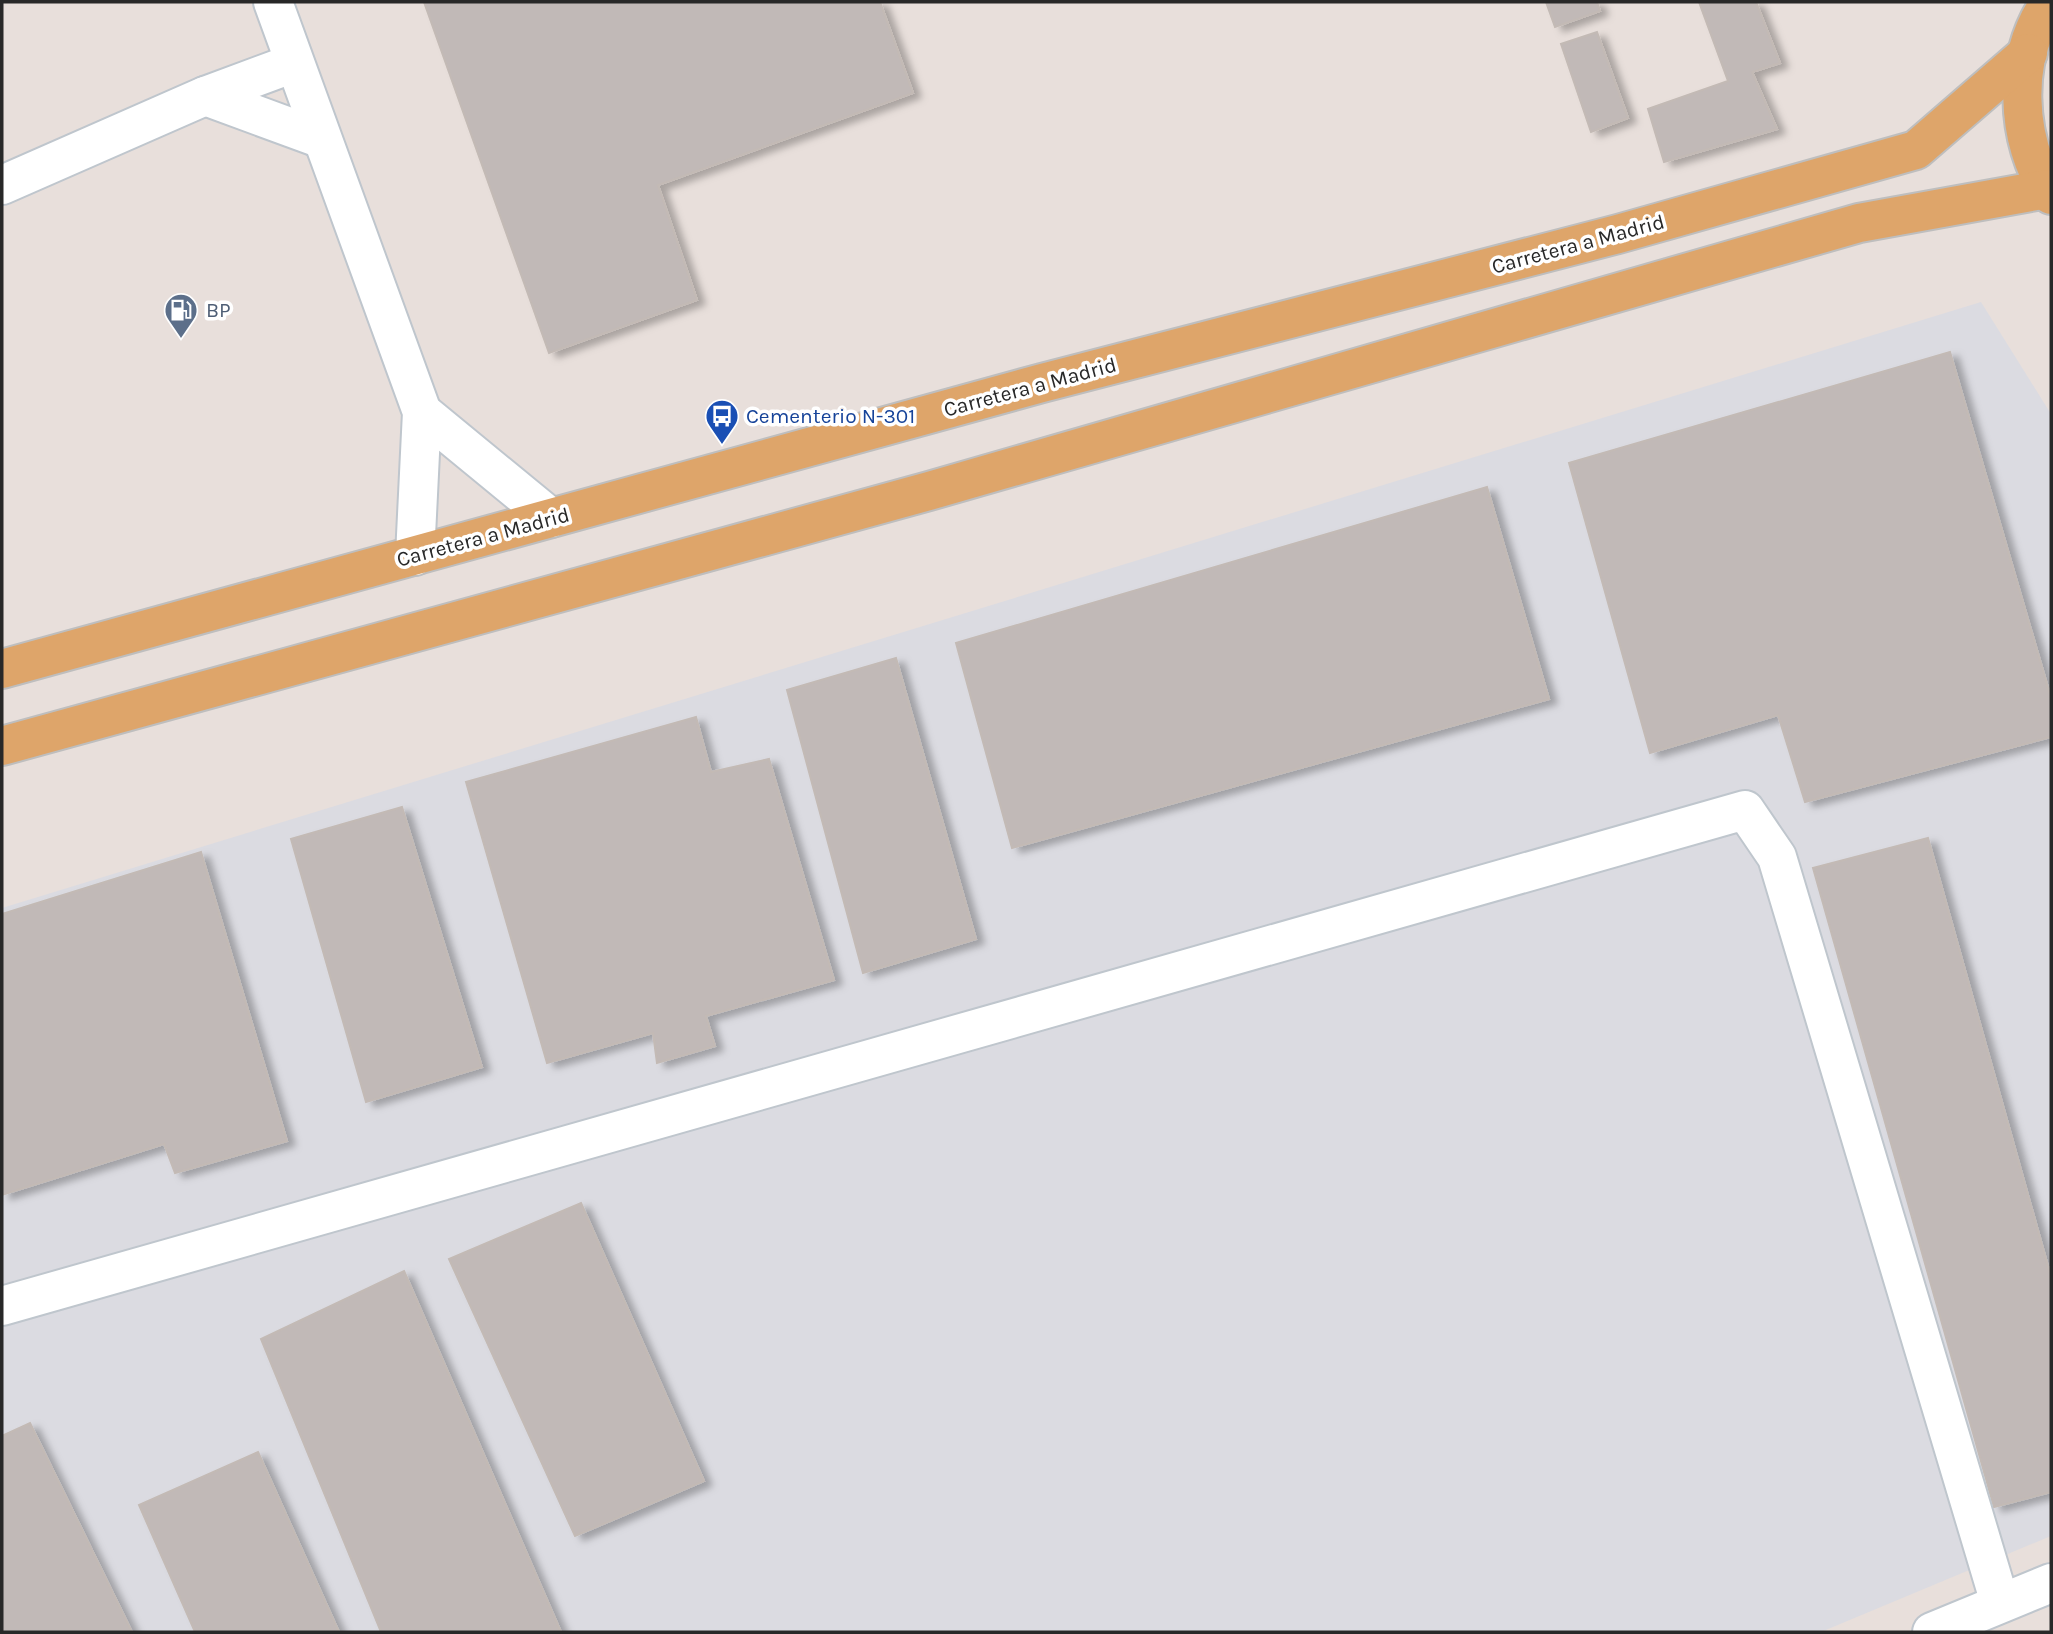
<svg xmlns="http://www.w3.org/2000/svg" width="2053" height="1634" font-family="Karla,sans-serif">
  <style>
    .industrial { fill: #dbdbe1 }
    .building { fill: #c1b9b7; stroke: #c3bab5; stroke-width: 2; filter: url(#shadow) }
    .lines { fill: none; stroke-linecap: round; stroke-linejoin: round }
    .minor-casing { stroke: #bfc6cd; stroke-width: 42 }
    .major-casing { stroke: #bebebe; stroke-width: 42 }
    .minor { stroke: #fff; stroke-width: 38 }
    .major { stroke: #dea56a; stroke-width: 38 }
    .labels { text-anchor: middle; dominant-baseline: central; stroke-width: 7; stroke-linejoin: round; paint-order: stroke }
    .street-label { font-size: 21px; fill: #282828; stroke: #fff }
    .service-label { font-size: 21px; fill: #4e5e75; stroke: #fff; text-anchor: start }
    .transit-label { font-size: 21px; fill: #164399; stroke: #fff; text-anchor: start }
  </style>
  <defs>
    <filter id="shadow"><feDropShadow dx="8" dy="4.5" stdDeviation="3.5" flood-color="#0004"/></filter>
  </defs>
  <rect width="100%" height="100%" fill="#e8dfdb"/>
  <path class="industrial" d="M1981,302l70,112v1122l-230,96h-1819v-724z"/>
  <g class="building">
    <path d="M424,2h456l33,91 -255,92 39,115 -148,53z"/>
    <path d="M1546,2h51l3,9 -45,16z"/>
    <path d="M1699,2h57l24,61 -28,9 25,57 -113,33 -16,-53 80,-28z"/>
    <path d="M1597,32l31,86 -37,14 -30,-88z"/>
    <path d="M1950,352l101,346v39l-246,65 -27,-87 -128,38 -81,-290z"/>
    <path d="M1487,487l62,212 -537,149 -56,-205z"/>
    <path d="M896,658l80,281 -113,34 -76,-283z"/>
    <path d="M696,717l15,55 58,-13 65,221 -128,36 9,30 -58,17 -4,-30 -106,30 -81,-281z"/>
    <path d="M402,807l80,260 -116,35 -75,-263z"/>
    <path d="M1928,838l123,439v215l-57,15 -181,-639z"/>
    <path d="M201,852l86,289 -112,32 -11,-29 -162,51v-281z"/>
    <path d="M581,1203l123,278 -129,55 -126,-277z"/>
    <path d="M404,1271l157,361h-180l-120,-293z"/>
    <path d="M30,1423l102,209h-130v-196z"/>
    <path d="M258,1452l81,180h-144l-56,-127z"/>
  </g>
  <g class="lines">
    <defs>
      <g id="minor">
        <path d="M273,2l149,410 -7,144"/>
        <path d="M205,96l117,43"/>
        <path d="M2,185l203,-89 89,-33"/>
        <path d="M422,412l129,106"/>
        <path d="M2,1306l1743,-496 32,47 223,746"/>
        <path d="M1932,1632l119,-49"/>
      </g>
      <g id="major">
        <path d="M2050,2c-39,56 -35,137 1,193"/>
        <path d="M2,669l1040,-286 576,-149 298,-84 112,-97"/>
        <path d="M2,746l927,-255 930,-268 188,-34"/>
      </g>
    </defs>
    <use href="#minor" class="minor-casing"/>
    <use href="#major" class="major-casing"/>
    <use href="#minor" class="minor"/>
    <use href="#major" class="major"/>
  </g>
  <defs>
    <symbol id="fuel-pin" viewBox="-11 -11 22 30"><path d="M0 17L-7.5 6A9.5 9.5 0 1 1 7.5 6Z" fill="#5c6f8a" stroke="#fff"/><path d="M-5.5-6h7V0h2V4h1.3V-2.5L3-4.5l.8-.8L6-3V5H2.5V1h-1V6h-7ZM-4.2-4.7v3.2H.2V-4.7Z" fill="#fff"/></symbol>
    <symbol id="bus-pin" viewBox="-11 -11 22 30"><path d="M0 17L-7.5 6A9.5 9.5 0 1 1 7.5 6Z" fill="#1a4fb4" stroke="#fff"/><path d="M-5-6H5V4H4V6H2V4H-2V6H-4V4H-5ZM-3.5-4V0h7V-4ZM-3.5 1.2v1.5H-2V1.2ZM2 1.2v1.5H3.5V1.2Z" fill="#fff"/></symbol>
  </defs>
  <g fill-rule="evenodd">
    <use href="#fuel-pin" x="162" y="291" width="38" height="52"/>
    <use href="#bus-pin" x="703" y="397" width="38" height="52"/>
  </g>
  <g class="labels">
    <g class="street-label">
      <text transform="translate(1578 244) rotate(-15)">Carretera a Madrid</text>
      <text transform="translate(1030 387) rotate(-15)">Carretera a Madrid</text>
      <text transform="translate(483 537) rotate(-15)">Carretera a Madrid</text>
    </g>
    <g class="service-label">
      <text x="206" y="310">BP</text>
    </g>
    <g class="transit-label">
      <text x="746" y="416">Cementerio N-301</text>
    </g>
  </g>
  <rect width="2053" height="1634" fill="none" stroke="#282828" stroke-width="7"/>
</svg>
